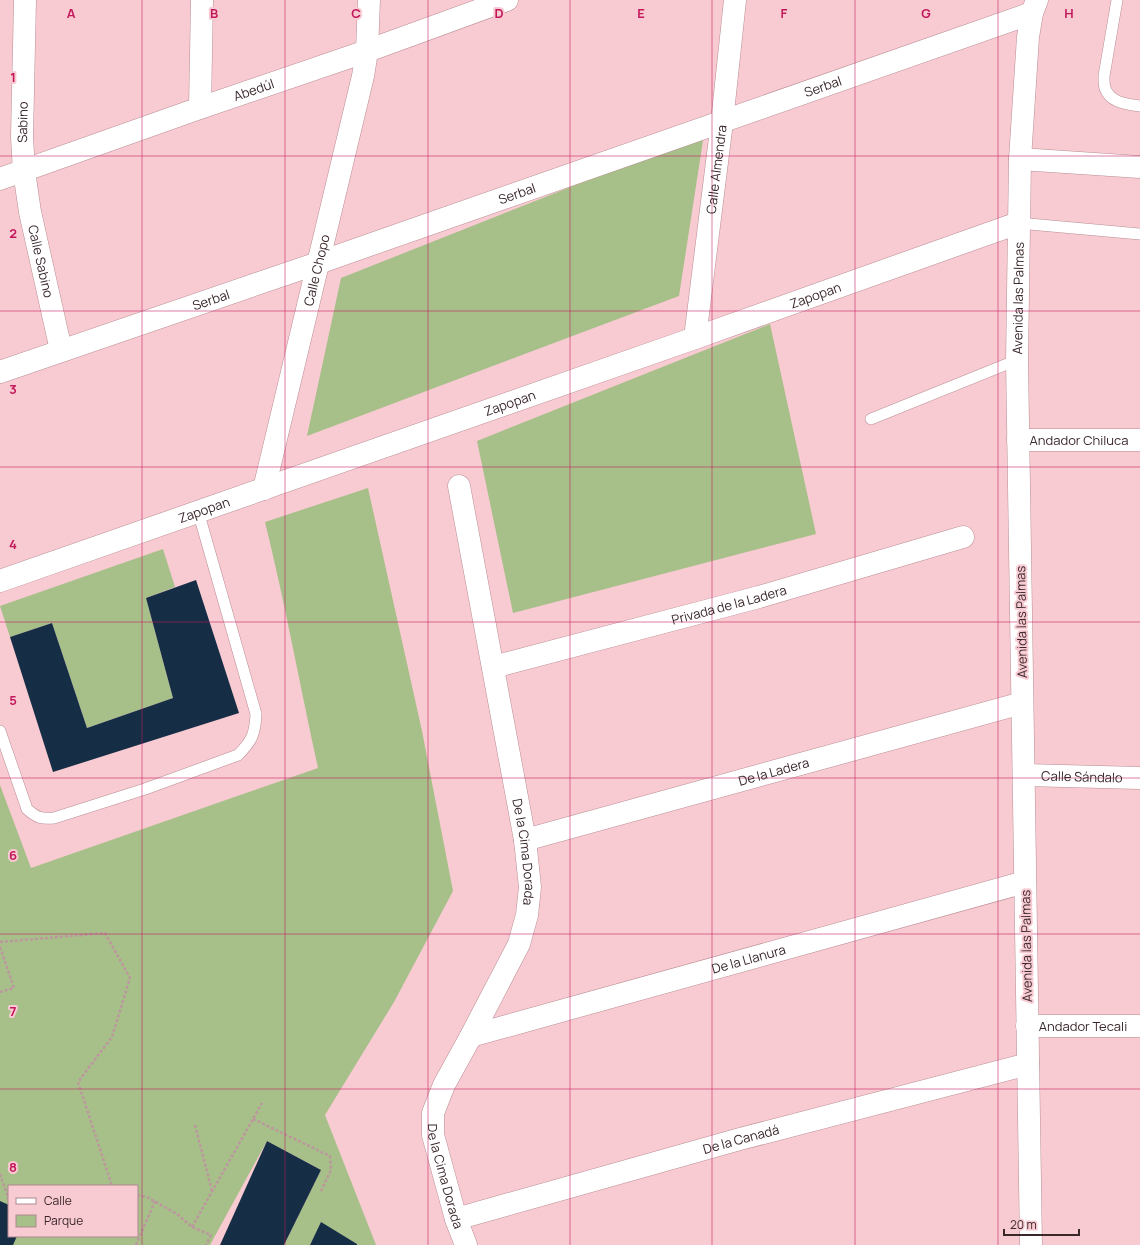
<svg xmlns="http://www.w3.org/2000/svg" width="1140" height="1245" font-family="Manrope,sans-serif">
  <style>
    .green { fill: #a7c089; fill-rule: evenodd }
    .building { fill: #152e46 }
    .lines { fill: none; stroke-linecap: round; stroke-linejoin: round }
    .lane-casing { stroke: #b98e94; stroke-width: 12 }
    .street-casing { stroke: #b98e94; stroke-width: 23 }
    .secondary-casing { stroke: #b98e94; stroke-width: 23 }
    .path { stroke: #bc979d; stroke-width: 2.5; stroke-dasharray: 3 2; stroke-linecap: butt }
    .lane { stroke: #fff; stroke-width: 11 }
    .street { stroke: #fff; stroke-width: 22 }
    .secondary { stroke: #fff; stroke-width: 22 }
    .grid { fill: none; stroke: #c2185b; stroke-width: 1; stroke-opacity: 0.55 }
    .labels { text-anchor: middle; dominant-baseline: central; stroke-width: 4; stroke-linejoin: round; paint-order: stroke }
    .street-label { font-size: 13px; fill: #3a282b; stroke: #f8cad1 }
    .grid-label { font-size: 13px; text-anchor: middle; font-weight: bold; fill: #c2185b; stroke: #f8cad1; stroke-width: 4; stroke-linejoin: round; paint-order: stroke }
  </style>
  <rect width="100%" height="100%" fill="#f8cad1"/>
  <g class="green">
    <path d="M704,134l-25,162 -372,140 34,-158z"/>
    <path d="M770,324l46,210 -303,79 -36,-172z"/>
    <path d="M368,488l54,243 31,160 -59,111 -69,113 51,130h-19v-1l-36,-21 -11,22h-26l37,-75 -54,-29 -57,104h-210v-460l31,83 287,-100c-18,-82 -33,-165 -53,-246zM9,1186h128v50h-128z"/>
    <path d="M163,549l12,38 -29,11 27,100 -86,30 -35,-105 -42,14 -10,-31z"/>
  </g>
  <g class="building">
    <path d="M196,580l43,133 -186,59 -43,-135 42,-14 35,105 86,-30 -27,-100z"/>
    <path d="M267,1141l54,29 -37,75h-64z"/>
    <path d="M0,1201l9,4v31h8l-4,9h-13z"/>
    <path d="M321,1222l36,22v1h-47z"/>
  </g>
  <g class="lines">
    <defs>
      <g id="lane">
        <path d="M1117,0l-13,76c0,4 0,9 1,12 5,15 22,16 35,18"/>
        <path d="M1018,223l122,11"/>
        <path d="M871,419l146,-59"/>
        <path d="M0,731l27,78c10,9 14,10 27,9l91,-29 93,-34c14,-14 17,-21 18,-41l-58,-203"/>
      </g>
      <g id="street">
        <path d="M200,108l2,-108"/>
        <path id="s1" d="M24,171l6,41 31,138"/>
        <path id="s2" d="M695,338l27,-216 13,-122"/>
        <path id="s3" d="M0,372l318,-109 714,-250"/>
        <path id="s4" d="M1018,440h122"/>
        <path id="s5" d="M459,486l66,354 5,47 -3,28 -8,29 -48,92 -27,49 -11,28v22l23,84 10,26"/>
        <path id="s6" d="M264,489l99,-413 4,-25 2,-51"/>
        <path id="s7" d="M493,667l266,-70 204,-60"/>
        <path id="s8" d="M1024,775l116,3"/>
        <path id="s9" d="M525,840l497,-137"/>
        <path id="s10" d="M1027,1026h113"/>
        <path id="s11" d="M471,1036l554,-154"/>
        <path id="s12" d="M456,1219l284,-80 288,-75"/>
      </g>
      <g id="secondary">
        <path d="M1020,159l120,8"/>
        <path id="s13" d="M24,171l-2,-34 3,-137"/>
        <path id="s14" d="M0,179l200,-71 167,-57 140,-51"/>
        <path id="s15" d="M0,581l695,-243 323,-115"/>
        <path id="s16" d="M1031,1245l-14,-885 3,-201 8,-122 4,-24 5,-13"/>
      </g>
    </defs>
    <use href="#lane" class="lane-casing"/>
    <use href="#street" class="street-casing"/>
    <use href="#secondary" class="secondary-casing"/>
    <g class="path">
      <path d="M0,942l105,-9 25,45 -18,59 -34,45 34,104"/>
      <path d="M0,947l14,41 -14,4"/>
      <path d="M253,1119l77,37 1,14 -10,21"/>
      <path d="M195,1125l17,66"/>
      <path d="M0,1174l9,26"/>
      <path d="M137,1195l10,2 30,17 15,13 19,8 -5,10"/>
      <path d="M192,1227l70,-124"/>
      <path d="M136,1245l19,-44"/>
    </g>
    <use href="#lane" class="lane"/>
    <use href="#street" class="street"/>
    <use href="#secondary" class="secondary"/>
  </g>
  <path class="grid" d="M142,0v1245M285,0v1245M428,0v1245M570,0v1245M712,0v1245M855,0v1245M998,0v1245M0,156h1140M0,311h1140M0,467h1140M0,622h1140M0,778h1140M0,934h1140M0,1089h1140"/>
  <g class="labels">
    <g class="street-label">
      <text stroke="none"><textPath href="#s3" startOffset="871">Serbal</textPath></text>
      <text stroke="none"><textPath href="#s14" startOffset="269">Abedúl</textPath></text>
      <text stroke="none"><textPath href="#s13" startOffset="49">Sabino</textPath></text>
      <text stroke="none"><textPath href="#s2" startOffset="170">Calle Almendra</textPath></text>
      <text stroke="none"><textPath href="#s3" startOffset="547">Serbal</textPath></text>
      <text stroke="none"><textPath href="#s1" startOffset="92">Calle Sabino</textPath></text>
      <text stroke="none"><textPath href="#s6" startOffset="225">Calle Chopo</textPath></text>
      <text stroke="none"><textPath href="#s15" startOffset="864">Zapopan</textPath></text>
      <text stroke="none"><textPath href="#s16" startOffset="947">Avenida las Palmas</textPath></text>
      <text stroke="none"><textPath href="#s3" startOffset="223">Serbal</textPath></text>
      <text stroke="none"><textPath href="#s15" startOffset="540">Zapopan</textPath></text>
      <text stroke="none"><textPath href="#s4" startOffset="61">Andador Chiluca</textPath></text>
      <text stroke="none"><textPath href="#s15" startOffset="216">Zapopan</textPath></text>
      <text stroke="none"><textPath href="#s7" startOffset="244">Privada de la Ladera</textPath></text>
      <text transform="translate(1021 622) rotate(-91)">Avenida las Palmas</text>
      <text stroke="none"><textPath href="#s9" startOffset="258">De la Ladera</textPath></text>
      <text stroke="none"><textPath href="#s8" startOffset="58">Calle Sándalo</textPath></text>
      <text stroke="none"><textPath href="#s5" startOffset="372">De la Cima Dorada</textPath></text>
      <text transform="translate(1026 946) rotate(-91)">Avenida las Palmas</text>
      <text stroke="none"><textPath href="#s11" startOffset="288">De la Llanura</textPath></text>
      <text stroke="none"><textPath href="#s10" startOffset="56">Andador Tecali</textPath></text>
      <text stroke="none"><textPath href="#s12" startOffset="296">De la Canadá</textPath></text>
      <text stroke="none"><textPath href="#s5" startOffset="720">De la Cima Dorada</textPath></text>
    </g>
  </g>
  <g class="grid-label">
    <text x="71" y="18">A</text>
    <text x="214" y="18">B</text>
    <text x="356" y="18">C</text>
    <text x="499" y="18">D</text>
    <text x="641" y="18">E</text>
    <text x="784" y="18">F</text>
    <text x="926" y="18">G</text>
    <text x="1069" y="18">H</text>
    <text x="13" y="82">1</text>
    <text x="13" y="238">2</text>
    <text x="13" y="394">3</text>
    <text x="13" y="549">4</text>
    <text x="13" y="705">5</text>
    <text x="13" y="860">6</text>
    <text x="13" y="1016">7</text>
    <text x="13" y="1172">8</text>
  </g>
  <rect x="8" y="1185" width="130" height="52" fill="#f8cad1" stroke="#ac898f"/>
  <rect x="16" y="1198" width="20" height="6" fill="#ffffff" stroke="#ac898f"/>
  <text x="44" y="1205" font-size="12" fill="#3a282b">Calle</text>
  <rect x="16" y="1215" width="20" height="12" fill="#a7c089" stroke="#ac898f"/>
  <text x="44" y="1225" font-size="12" fill="#3a282b">Parque</text>
  <path d="M1004 1229v6h75v-6" fill="none" stroke="#3a282b" stroke-width="2"/>
  <text x="1010" y="1229" font-size="12" fill="#3a282b" stroke="#f8cad1" stroke-width="3" paint-order="stroke">20 m</text>
</svg>
